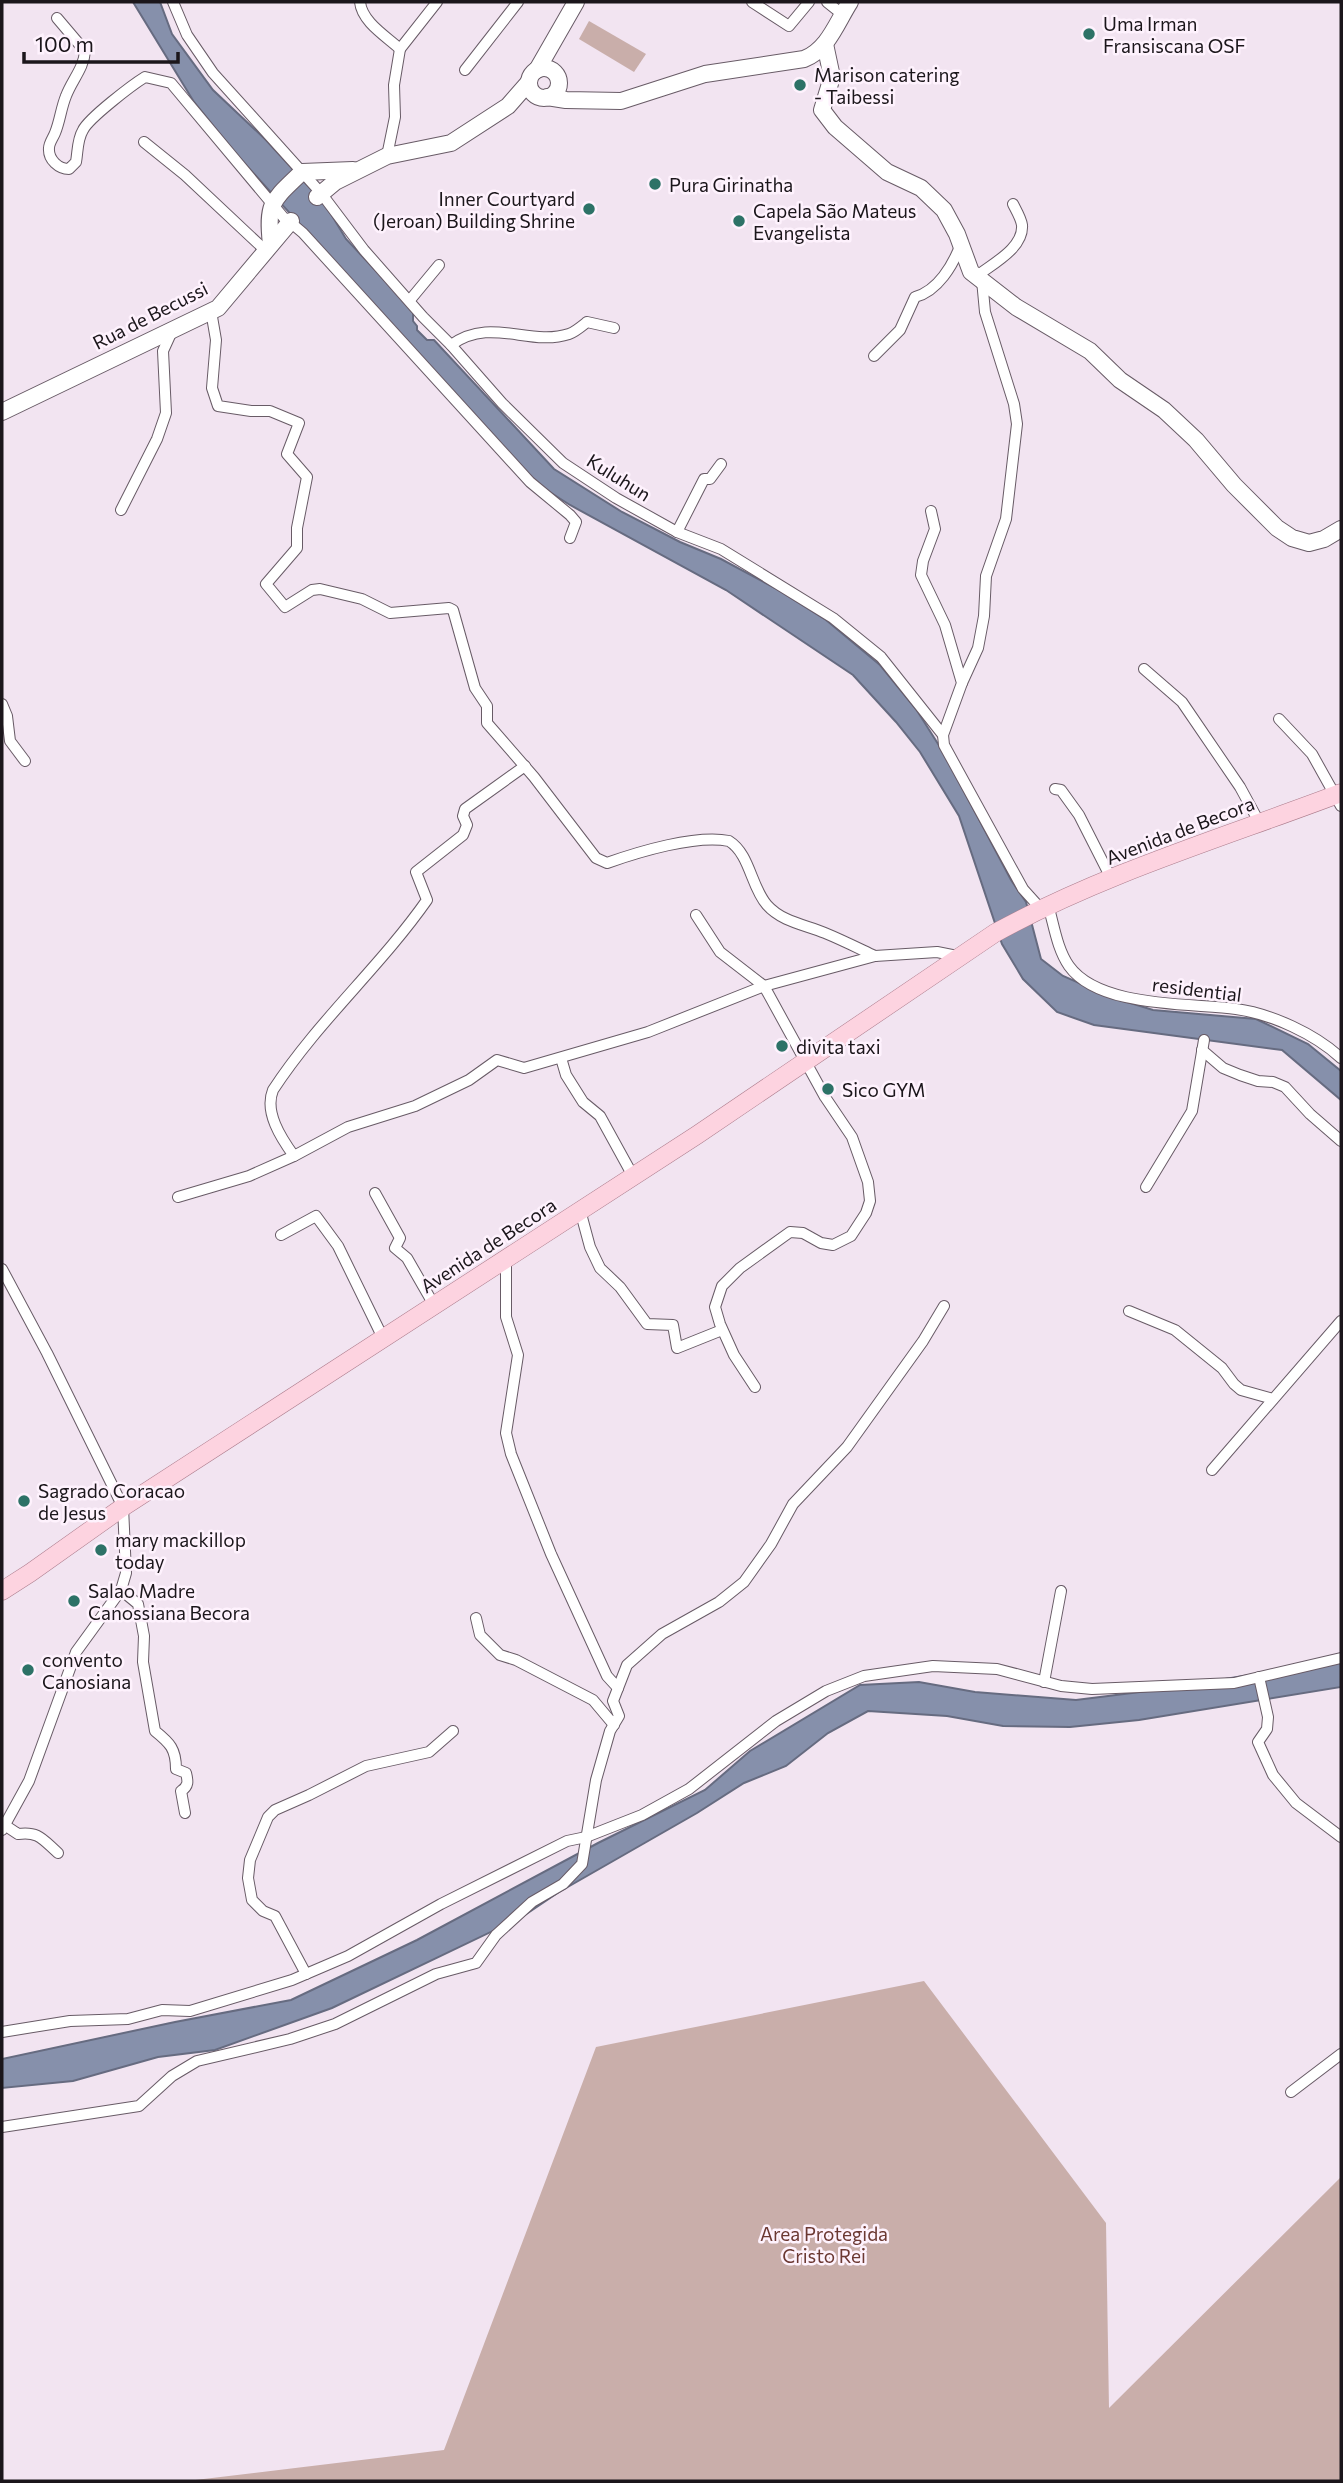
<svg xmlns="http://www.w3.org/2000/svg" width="1343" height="2483" font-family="Commissioner,sans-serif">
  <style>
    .green { fill: #c9aeaa }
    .water { fill: #8690ab; stroke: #666b80; stroke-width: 2 }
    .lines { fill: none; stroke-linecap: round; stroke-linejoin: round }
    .street-casing { stroke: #685b66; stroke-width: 12 }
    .secondary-casing { stroke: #685b66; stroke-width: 18 }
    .primary-casing { stroke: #ad7d8d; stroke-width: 19 }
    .street { stroke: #fff; stroke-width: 10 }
    .secondary { stroke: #fff; stroke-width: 16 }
    .primary { stroke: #fdd3e0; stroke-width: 18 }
    .poi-dot { fill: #2d7267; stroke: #fef2fd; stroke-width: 2.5 }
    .labels { text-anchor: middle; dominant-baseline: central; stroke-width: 5; stroke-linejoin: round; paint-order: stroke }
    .poi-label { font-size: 19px; fill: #1b161b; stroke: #fef2fd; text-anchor: start }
    .street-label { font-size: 19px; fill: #1b161b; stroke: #fef2fd }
    .park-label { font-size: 19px; fill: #6b3832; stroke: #fef2fd }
  </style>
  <rect width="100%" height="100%" fill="#f2e4f1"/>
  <g class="green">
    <path d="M589,21l57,33 -12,18 -55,-33z"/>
    <path d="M924,1981l182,242 3,185 232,-231v304h-1154l257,-31 152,-403z"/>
  </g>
  <g class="water">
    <path d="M133,2h27l12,32 41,56 52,49 60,65 21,35 67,71v11l4,5v4l10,10h7l120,129 68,43 58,30 41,17 54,29 51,32 54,45 36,44 29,46 66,125 15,22 15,57 22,17 48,21 42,13 103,9 52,25 33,27v29l-59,-50 -188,-25 -37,-13 -34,-33 -21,-35 -43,-128 -39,-64 -24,-30 -43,-47 -127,-85 -156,-85 -25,-16 -19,-16 -290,-319 -42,-52z"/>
    <path d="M1341,1660v27l-202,33 -69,7 -67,-1 -56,-10 -79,-5 -40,22 -42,33 -42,17 -47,30 -138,79 -37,25 -190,91 -117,42 -57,7 -85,24 -71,7v-29l173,-37 116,-22 126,-60 181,-97 107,-53 45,-39 110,-66 59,-3 56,10 101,8 88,-11z"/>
  </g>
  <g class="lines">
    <defs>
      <g id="street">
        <path d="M173,2l14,33 26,38 108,120 43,57 59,67 28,28 51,58 61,60 53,35 61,34 44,17 112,69 48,39 62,78"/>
        <path d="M360,2c2,20 26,34 40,47l37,-47"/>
        <path d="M752,2l37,24 20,-24"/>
        <path d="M827,2l15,12"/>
        <path d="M57,18l28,33c-1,17 -13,29 -19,45 -5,12 -6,25 -11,37 -2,5 -6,10 -6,15 -1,12 10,21 20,21l7,-7c2,-11 1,-22 7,-32 6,-12 49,-45 62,-53l26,6 118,141"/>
        <path d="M465,70l53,-68"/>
        <path d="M144,142l41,33 81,76"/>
        <path d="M387,156l8,-39 -1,-32 6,-36"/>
        <path d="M290,222l13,11 227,249 40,33 6,7 -6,16"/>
        <path d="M977,276c15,-12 47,-28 45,-51 -1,-7 -6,-15 -9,-21"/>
        <path d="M410,300l29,-35"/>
        <path d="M211,311l5,29 -4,48 6,18 33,5h19l29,12 -12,31 20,23 -10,51v20l-31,36 19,23 27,-17 8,-1 42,10 28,14 59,-5 4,2 22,78 12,18v17l47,54 62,81 11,5c31,-11 90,-29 122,-22 21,13 22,46 38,64 15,17 39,20 58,28 17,7 33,15 50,23"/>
        <path d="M451,345c40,-29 78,2 118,-11 6,-2 13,-8 18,-12l27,6"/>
        <path d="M874,356l26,-26 15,-33c23,-6 38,-32 46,-53"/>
        <path d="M121,510l36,-71 9,-26 -3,-62 10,-22"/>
        <path d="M931,511l4,18 -12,32 -2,14 24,50 17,58 -19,52 1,10 79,144 18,20"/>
        <path d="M677,532l27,-53h6l11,-15"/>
        <path d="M1144,669l38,33 58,85 19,35"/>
        <path d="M962,683l16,-35 6,-32 2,-40 20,-57 11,-95 -3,-20 -29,-92 -3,-32"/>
        <path d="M2,704l5,12 3,25 15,20"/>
        <path d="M1279,719l33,35 29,52"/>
        <path d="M1055,789l6,1 18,25 32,63"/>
        <path d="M1048,905c6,20 9,44 21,61 30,42 121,37 167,43 36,5 79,25 105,49"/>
        <path d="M696,915l24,37 44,34 61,111 27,40 16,45 2,19 -4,12 -15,23 -18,9 -12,-2 -18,-10 -13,-1 -50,36 -18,18 -7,21 5,17 14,31 21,32"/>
        <path d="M1202,1050l21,18 17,7 18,6 15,1 12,5 25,27 31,27"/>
        <path d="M561,1058l5,17 17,27 17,14 33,60"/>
        <path d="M294,1156c-13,-18 -30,-44 -21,-66 45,-69 107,-123 154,-190l-11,-28 47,-37 4,-10 -4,-9 2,-7 60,-43"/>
        <path d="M1146,1187l46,-76 12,-71"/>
        <path d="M375,1193l25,45 -5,10 12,10 27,47"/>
        <path d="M178,1197l71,-21 45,-20 54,-29 67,-21 54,-26 28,-20 27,8 124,-36 116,-46 111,-30 62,-4 25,5"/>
        <path d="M580,1210l10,37 10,21 20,19 27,37 26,1 4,23 45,-18"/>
        <path d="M281,1235l35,-19 22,30 45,92"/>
        <path d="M506,1258v59l12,38 -12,78 5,21 40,100 56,122 11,12"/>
        <path d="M2,1269l45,84 76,154 3,66 -5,17 -45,62 -47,129 -27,49"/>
        <path d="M1129,1311l46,19 47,38 12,16 7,6 32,9"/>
        <path d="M1212,1470l129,-149"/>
        <path d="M121,1590l17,14 6,32 -1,26 12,69c15,12 21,18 21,38l10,4c2,8 3,13 -5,18l4,22"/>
        <path d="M476,1618l4,17 20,20 16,5 77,40 21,25"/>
        <path d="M1259,1677l9,40 -1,12 -9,13 15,33 23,28 45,34"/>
        <path d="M1044,1682l17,-91"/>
        <path d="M6,1826l12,8c21,-3 25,6 40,19"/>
        <path d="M306,1974l-31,-58 -12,-5 -11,-11 -4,-22 2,-18 18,-43 7,-7 34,-15 57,-29 63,-14 24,-21"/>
        <path d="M2,2032l68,-11 58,-2 34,-9 28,1 102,-31 56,-24 93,-52 126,-63 19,-4 56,-22 47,-26 87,-68 50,-30 38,-15 69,-10 64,3 64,17 31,3 142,-6 107,-25"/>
        <path d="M1291,2092l50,-38"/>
        <path d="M2,2127l137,-21 33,-30 25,-15 93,-22 45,-15 101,-50 40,-11 20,-28 36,-33 31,-18 19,-20 14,-84 14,-49 9,-15 -6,-15 14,-36 35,-31 57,-32 25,-20 27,-38 22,-40 54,-57 76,-106 21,-35"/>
      </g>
      <g id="secondary">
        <path d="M825,44l7,33 -10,33 13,17 52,45 34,16 23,22 13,24 14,38 45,35 74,44 30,29 44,30 32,30 38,45 43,43 15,10 17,5 15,-4 17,-10"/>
        <circle cx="544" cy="83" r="15"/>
        <path d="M537,70l39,-68"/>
        <path d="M547,97l19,3 55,1 84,-27 99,-15c24,-9 33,-37 46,-57"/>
        <path d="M317,197l18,-15 52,-26 64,-13 57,-37 21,-24"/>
        <path d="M271,244c-5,-42 2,-44 31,-72l51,-2"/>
        <path d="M2,412l216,-104 73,-87"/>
      </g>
      <path id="primary" d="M2,1591l28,-18 93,-66 574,-372 298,-202c109,-60 230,-96 346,-140"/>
    </defs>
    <use href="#street" class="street-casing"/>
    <use href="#secondary" class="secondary-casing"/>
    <use href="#primary" class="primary-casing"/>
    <use href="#street" class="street"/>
    <use href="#secondary" class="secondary"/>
    <use href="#primary" class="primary"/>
  </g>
  <g class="poi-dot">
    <circle cx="1089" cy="34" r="7"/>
    <circle cx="800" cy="85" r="7"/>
    <circle cx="655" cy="184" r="7"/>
    <circle cx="589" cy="209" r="7"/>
    <circle cx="739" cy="221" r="7"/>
    <circle cx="782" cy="1046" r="7"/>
    <circle cx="828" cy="1089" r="7"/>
    <circle cx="24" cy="1501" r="7"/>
    <circle cx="101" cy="1550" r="7"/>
    <circle cx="74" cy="1601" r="7"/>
    <circle cx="28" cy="1670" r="7"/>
  </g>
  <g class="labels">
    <g class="poi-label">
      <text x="1103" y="23">Uma Irman<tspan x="1103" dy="22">Fransiscana OSF</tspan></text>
      <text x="814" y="74">Marison catering<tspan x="814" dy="22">- Taibessi</tspan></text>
      <text x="669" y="184">Pura Girinatha</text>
      <text x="575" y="198" text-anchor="end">Inner Courtyard<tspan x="575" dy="22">(Jeroan) Building Shrine</tspan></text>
      <text x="753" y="210">Capela São Mateus<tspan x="753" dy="22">Evangelista</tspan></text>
      <text x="796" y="1046">divita taxi</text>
      <text x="842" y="1089">Sico GYM</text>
      <text x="38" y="1490">Sagrado Coracao<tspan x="38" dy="22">de Jesus</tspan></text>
      <text x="115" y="1539">mary mackillop<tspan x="115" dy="22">today</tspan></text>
      <text x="88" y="1590">Salao Madre<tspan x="88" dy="22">Canossiana Becora</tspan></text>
      <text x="42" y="1659">convento<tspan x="42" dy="22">Canosiana</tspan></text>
    </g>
    <g class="street-label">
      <text transform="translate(150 315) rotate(-27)">Rua de Becussi</text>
      <text transform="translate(619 477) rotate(32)">Kuluhun</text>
      <text transform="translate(1180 830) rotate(-21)">Avenida de Becora</text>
      <text transform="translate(1197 989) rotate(7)">residential</text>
      <text transform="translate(488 1245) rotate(-33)">Avenida de Becora</text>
    </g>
    <g class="park-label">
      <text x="824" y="2233">Area Protegida<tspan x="824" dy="22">Cristo Rei</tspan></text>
    </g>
  </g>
  <rect width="1343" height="2483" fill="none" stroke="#1b161b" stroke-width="7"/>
  <path d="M24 52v10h154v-10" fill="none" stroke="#1b161b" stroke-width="3.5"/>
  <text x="35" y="52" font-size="21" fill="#1b161b" stroke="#fef2fd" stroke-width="5" paint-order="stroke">100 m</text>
</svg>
